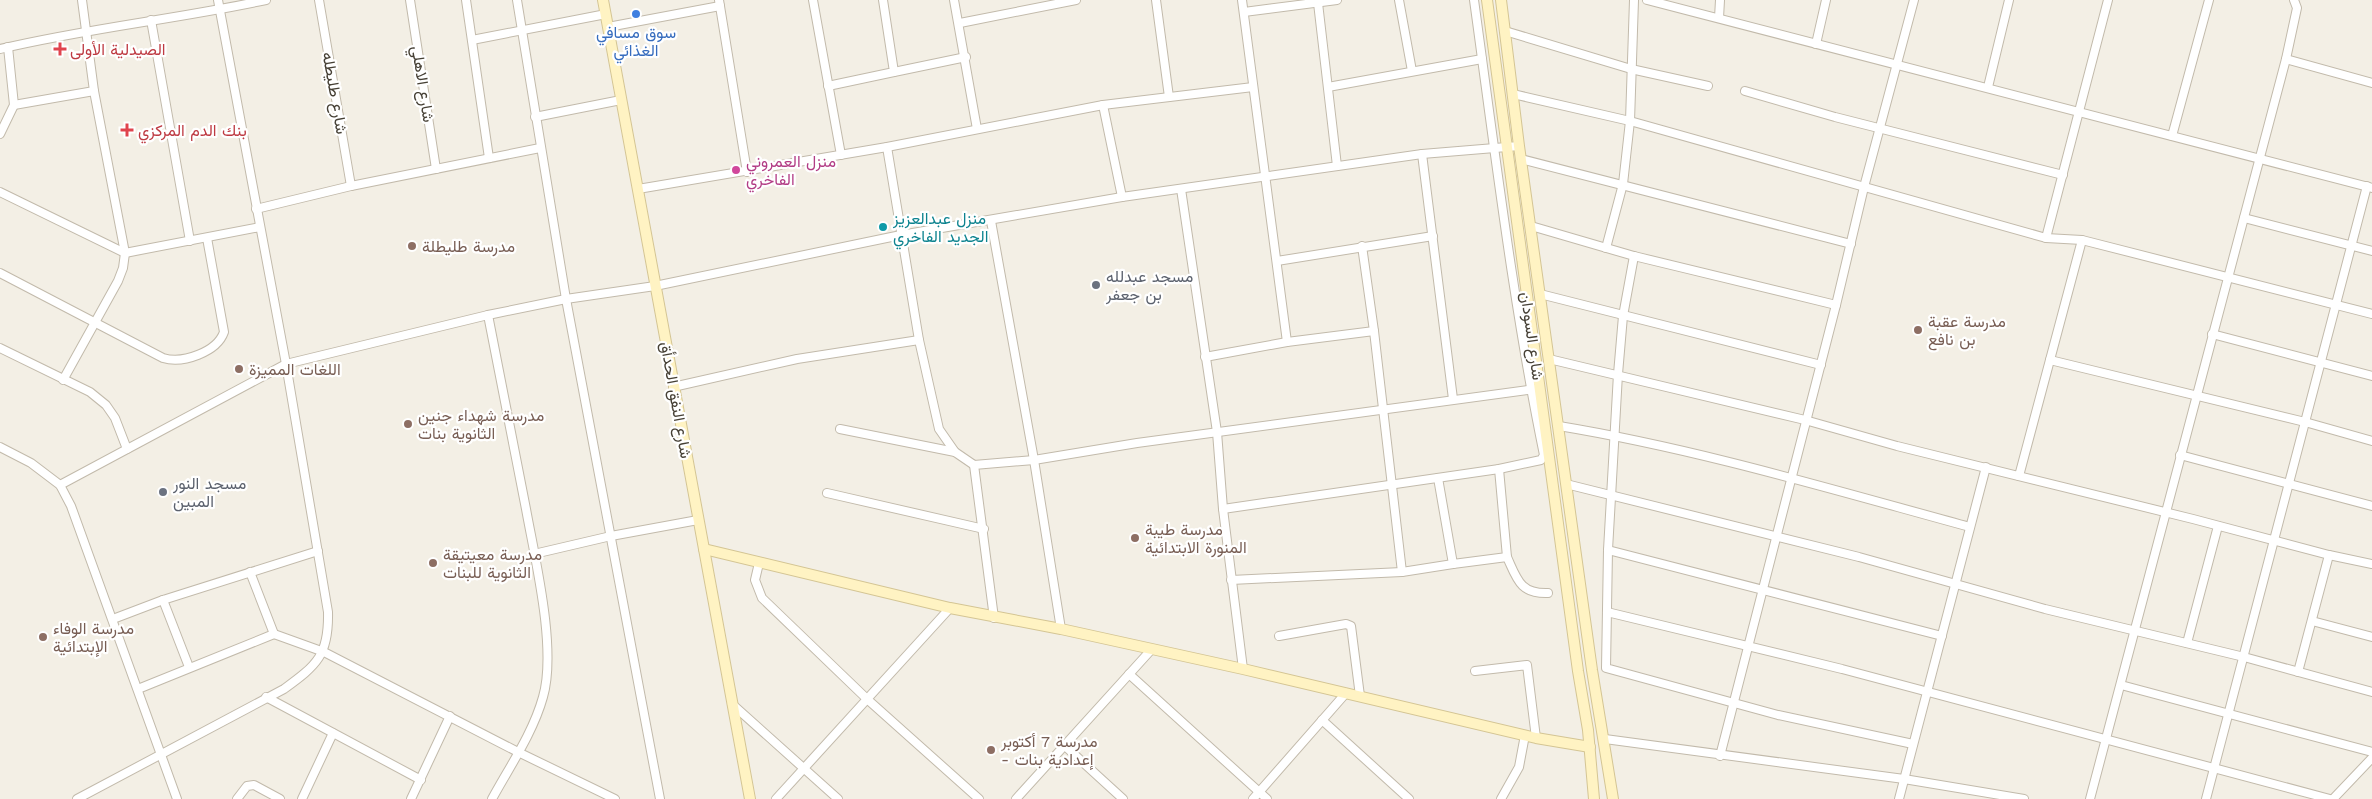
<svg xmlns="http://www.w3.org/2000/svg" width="2372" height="799" font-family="'Work Sans',Vazirmatn,sans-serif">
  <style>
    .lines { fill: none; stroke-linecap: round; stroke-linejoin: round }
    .street-casing { stroke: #c2baab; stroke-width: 10 }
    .secondary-casing { stroke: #d4c594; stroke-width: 12 }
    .street { stroke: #fff; stroke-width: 8 }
    .secondary { stroke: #fff3c3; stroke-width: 10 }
    .shop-dot { fill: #3f7fe0; stroke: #fff; stroke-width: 2 }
    .health-dot { fill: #e0444e; stroke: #fff; stroke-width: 2 }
    .hotel-dot { fill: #d1479c; stroke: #fff; stroke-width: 2 }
    .culture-dot { fill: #0f9aa8; stroke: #fff; stroke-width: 2 }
    .education-dot { fill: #8d6e63; stroke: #fff; stroke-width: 2 }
    .worship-dot { fill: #6b7280; stroke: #fff; stroke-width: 2 }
    .labels { text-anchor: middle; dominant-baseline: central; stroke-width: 4.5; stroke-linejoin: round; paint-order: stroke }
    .shop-label { font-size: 16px; fill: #366cbe; stroke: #fff }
    .health-label { font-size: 16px; fill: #be3a42; stroke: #fff; text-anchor: start }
    .street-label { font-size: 16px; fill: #464035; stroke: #fff }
    .hotel-label { font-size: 16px; fill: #b23c85; stroke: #fff; text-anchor: start }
    .culture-label { font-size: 16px; fill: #0d838f; stroke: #fff; text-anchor: start }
    .education-label { font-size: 16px; fill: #785e54; stroke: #fff; text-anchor: start }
    .worship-label { font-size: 16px; fill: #5b616d; stroke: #fff; text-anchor: start }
  </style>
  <rect width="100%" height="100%" fill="#f3efe5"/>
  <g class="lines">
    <defs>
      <g id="street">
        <path d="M319,0l32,186"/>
        <path d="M410,0l26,169"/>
        <path d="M466,0l23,158"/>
        <path d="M517,0l49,299 94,500"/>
        <path d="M719,0l28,172"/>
        <path d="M813,0l28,155"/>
        <path d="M954,0l23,129"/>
        <path d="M1156,0l13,97"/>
        <path d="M1242,0l45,342"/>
        <path d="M1399,0l13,71"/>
        <path d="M1647,0l725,188"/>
        <path d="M1318,3l19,163"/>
        <path d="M1244,12l93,-12"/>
        <path d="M1719,18l1,-18"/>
        <path d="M151,20l39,221"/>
        <path d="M960,23l116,-23"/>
        <path d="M608,27l112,-21"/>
        <path d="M1505,31l126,38 77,17"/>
        <path d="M472,40l134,-26"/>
        <path d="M1816,44l10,-44"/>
        <path d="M0,49c88,-21 178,-30 266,-49"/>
        <path d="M2286,59l86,24"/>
        <path d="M894,72l72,-15"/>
        <path d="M828,86l66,-14 -11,-72"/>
        <path d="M1328,87l154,-28"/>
        <path d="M1988,87l21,-87"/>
        <path d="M1745,91l90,26 228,58"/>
        <path d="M1513,94l117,27 416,117 36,2 290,74"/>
        <path d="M14,105l80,-14"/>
        <path d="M1103,105l19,92"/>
        <path d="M535,117l86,-17"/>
        <path d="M0,134l14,-29 -6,-58"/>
        <path d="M2172,136l37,-136"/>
        <path d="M887,147l32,193 20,89 16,23"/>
        <path d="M1422,154l31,245"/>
        <path d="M1521,159l330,85"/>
        <path d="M638,189l249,-42 216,-42 150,-18"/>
        <path d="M1181,189l36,243 6,77 20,160"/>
        <path d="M0,192l125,61 135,-26"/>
        <path d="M256,209l95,-23 189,-38"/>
        <path d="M2244,218l128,33"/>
        <path d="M991,221l43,239 27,169"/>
        <path d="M1531,226l103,30 202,49"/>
        <path d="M2046,238l62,-238"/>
        <path d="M1362,246l12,85 28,241"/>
        <path d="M1606,248l17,-64 7,-63 4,-121"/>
        <path d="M1634,256l-11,60 -5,58 -10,176 -2,118 172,47 135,29"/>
        <path d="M1277,261l156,-25"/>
        <path d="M0,273l163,85c20,6 54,-6 61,-26l-17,-94"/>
        <path d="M1540,294l281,71"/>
        <path d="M488,315c13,65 25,130 38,194 9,50 31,140 17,188 -10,36 -33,69 -51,102"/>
        <path d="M2212,334l160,42"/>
        <path d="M0,348l90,44 16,13 9,13 12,31"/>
        <path d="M1205,357l82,-15 87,-11"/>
        <path d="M1549,359l256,61 92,26 296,73 136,36 43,9"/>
        <path d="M2050,360l255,62 67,19"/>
        <path d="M63,380l55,-99 5,-13 2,-15 -31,-162 -12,-91"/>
        <path d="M673,387l124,-28 122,-19"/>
        <path d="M1559,426c139,23 275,64 411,101"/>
        <path d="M840,429l115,23 19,13 60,-5 103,-17 398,-54"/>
        <path d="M0,447l31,16 29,22 11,21 106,293"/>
        <path d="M2180,455l192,51"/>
        <path d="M974,465l20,153"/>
        <path d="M2019,476l63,-236"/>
        <path d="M1438,478l15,86 54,-7 -8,-88"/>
        <path d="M1566,484l293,73 186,52 199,48 128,35"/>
        <path d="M60,485l226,-121 202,-49 78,-16 89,-13 246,-51 221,-38 300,-43 97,-8"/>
        <path d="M827,493l157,36"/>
        <path d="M1223,509l276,-40 42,-9 3,-5c-31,-151 -49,-303 -70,-455"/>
        <path d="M1608,550l334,86"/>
        <path d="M534,554l77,-18 87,-16"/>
        <path d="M1507,557c10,22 13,37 41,36"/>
        <path d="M759,563l-4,17 7,18 105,101 112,100"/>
        <path d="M1231,580l171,-8 51,-8"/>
        <path d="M163,600l26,67"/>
        <path d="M1607,612l235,57 488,130"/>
        <path d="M113,619l50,-19 155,-49"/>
        <path d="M2312,621l60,16"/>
        <path d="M274,634l50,18 194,100 97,47"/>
        <path d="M1279,636l67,-12 5,2 9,70"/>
        <path d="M2187,643l31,-117"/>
        <path d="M1475,671l52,-6 9,73"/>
        <path d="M2298,672l31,-117"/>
        <path d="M1129,674l138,125"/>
        <path d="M2121,685l251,67"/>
        <path d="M138,689l136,-55 -24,-62"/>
        <path d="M266,697l155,83"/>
        <path d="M732,704l106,95"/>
        <path d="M1322,720l87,79"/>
        <path d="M1605,739l299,40 120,20"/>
        <path d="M1065,746l58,53"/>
        <path d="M1720,756l116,-451 28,-118 50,-187"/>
        <path d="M77,799l207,-110c33,-24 45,-34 44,-77l-42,-248 -68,-364"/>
        <path d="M237,799l10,-13 7,-1 26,14"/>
        <path d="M302,799l31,-66"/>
        <path d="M411,799l39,-83"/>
        <path d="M776,799l174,-191"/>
        <path d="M1016,799l135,-149"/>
        <path d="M1253,799l93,-106"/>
        <path d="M1501,799l18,-32 6,-32"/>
        <path d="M1899,799l87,-332"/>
        <path d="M2090,799l196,-740 11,-51 -3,-8"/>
        <path d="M2206,799l161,-613"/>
        <path d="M2333,799l39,-41"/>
      </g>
      <g id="secondary">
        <path d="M603,0l147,799"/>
        <path d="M1487,0l91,671 10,59 6,69"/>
        <path d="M1501,0l18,146 73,524 21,129"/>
        <path d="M704,549l246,59 111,21 182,40 293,69 54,9"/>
      </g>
    </defs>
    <use href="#street" class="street-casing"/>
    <use href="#secondary" class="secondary-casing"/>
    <use href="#street" class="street"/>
    <use href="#secondary" class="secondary"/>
  </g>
  <circle class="shop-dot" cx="636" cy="14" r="5"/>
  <g class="health-dot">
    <path d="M57.5 41.5h5v5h5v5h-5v5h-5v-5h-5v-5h5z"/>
    <path d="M124.5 122.5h5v5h5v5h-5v5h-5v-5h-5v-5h5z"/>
  </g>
  <circle class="hotel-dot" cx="736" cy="170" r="5"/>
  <circle class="culture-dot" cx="883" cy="227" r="5"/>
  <g class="education-dot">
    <circle cx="412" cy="246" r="5"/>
    <circle cx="1918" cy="330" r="5"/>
    <circle cx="239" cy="369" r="5"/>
    <circle cx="408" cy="424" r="5"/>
    <circle cx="1135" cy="538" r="5"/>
    <circle cx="433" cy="563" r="5"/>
    <circle cx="43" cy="637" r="5"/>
    <circle cx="991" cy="750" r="5"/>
  </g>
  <g class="worship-dot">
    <circle cx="1096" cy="285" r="5"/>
    <circle cx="163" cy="492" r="5"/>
  </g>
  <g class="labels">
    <g class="shop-label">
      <text x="636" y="32">سوق مسافي<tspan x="636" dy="18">الغذائي</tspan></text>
    </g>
    <g class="health-label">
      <text x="70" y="49">الصيدلية الأولى</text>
      <text x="138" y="130">بنك الدم المركزي</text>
    </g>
    <g class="street-label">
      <text transform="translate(423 84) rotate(81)">شارع الاهلي</text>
      <text transform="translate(335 93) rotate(80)">شارع طليطله</text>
      <text transform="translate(1532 336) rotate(82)">شارع السودان</text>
      <text transform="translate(676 400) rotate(80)">شارع النفق الحدأق</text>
    </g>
    <g class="hotel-label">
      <text x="746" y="161">منزل العمروني<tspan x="746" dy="18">الفاخري</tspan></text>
    </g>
    <g class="culture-label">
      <text x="893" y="218">منزل عبدالعزيز<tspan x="893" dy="18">الجديد الفاخري</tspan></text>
    </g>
    <g class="education-label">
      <text x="422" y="246">مدرسة طليطلة</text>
      <text x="1928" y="321">مدرسة عقبة<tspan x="1928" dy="18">بن نافع</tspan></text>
      <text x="249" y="369">اللغات المميزة</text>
      <text x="418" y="415">مدرسة شهداء جنين<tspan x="418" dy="18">الثانوية بنات</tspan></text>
      <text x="1145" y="529">مدرسة طيبة<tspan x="1145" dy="18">المنورة الابتدائية</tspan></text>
      <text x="443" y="554">مدرسة معيتيقة<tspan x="443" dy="18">الثانوية للبنات</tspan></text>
      <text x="53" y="628">مدرسة الوفاء<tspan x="53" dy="18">الإبتدائية</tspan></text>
      <text x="1001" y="741">مدرسة 7 أكتوبر<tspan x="1001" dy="18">- إعدادية بنات</tspan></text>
    </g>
    <g class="worship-label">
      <text x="1106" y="276">مسجد عبدلله<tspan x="1106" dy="18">بن جعفر</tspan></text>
      <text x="173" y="483">مسجد النور<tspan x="173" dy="18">المبين</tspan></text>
    </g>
  </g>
</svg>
